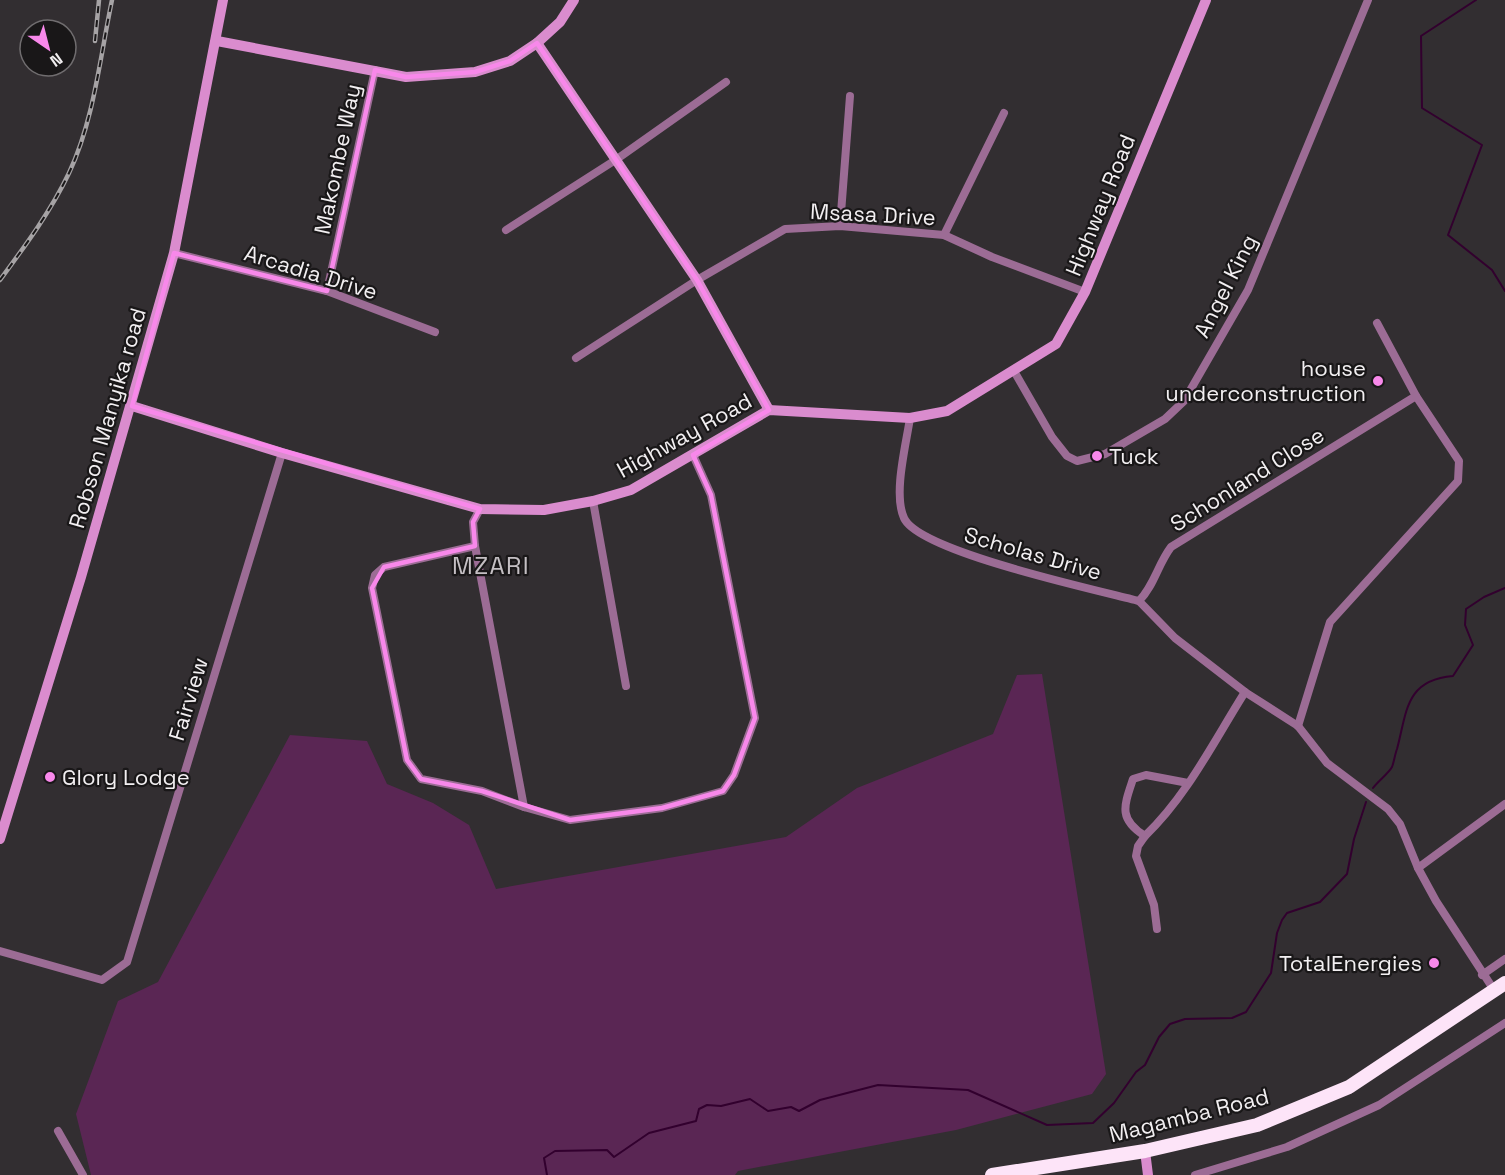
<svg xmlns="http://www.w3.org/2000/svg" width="1505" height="1175" font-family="'Space Grotesk',sans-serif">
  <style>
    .green { fill: #5a2654 }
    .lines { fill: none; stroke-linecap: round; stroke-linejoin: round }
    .stream { stroke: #32002e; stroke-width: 2 }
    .street { stroke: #9c6c95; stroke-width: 8 }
    .secondary { stroke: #da8cce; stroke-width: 10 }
    .highway { stroke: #fde4f8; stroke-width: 14 }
    .rail-casing { stroke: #a6a3a5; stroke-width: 4.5 }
    .rail { stroke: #191718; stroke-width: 2; stroke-dasharray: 7; stroke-linecap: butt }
    .marked { fill: none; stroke: #f888ea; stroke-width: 4.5; stroke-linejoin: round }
    .poi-dot { fill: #f888ea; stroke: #191718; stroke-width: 2 }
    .labels { text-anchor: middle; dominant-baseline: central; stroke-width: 4.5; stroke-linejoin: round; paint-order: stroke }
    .street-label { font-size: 22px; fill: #f2eff1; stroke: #191718 }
    .poi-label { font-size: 22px; fill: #f2eff1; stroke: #191718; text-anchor: end }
    .neighbourhood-label { font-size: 24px; letter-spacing: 1.5px; fill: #c4bfc3; stroke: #191718 }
  </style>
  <rect width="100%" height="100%" fill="#322e31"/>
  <path class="green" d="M1042,674l64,400 -14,20 -136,36 -218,41 -3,4h-644l-15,-61 42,-113 40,-19 132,-247 77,6 20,43 46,19 36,22 27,64 290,-52 71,-49 136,-54 24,-59z"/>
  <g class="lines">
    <g class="stream">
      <path d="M1476,0l-55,36 1,72 60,37 -34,90 44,35 13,21"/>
      <path d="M1373,788c5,-7 15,-14 19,-21 2,-5 3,-13 5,-18 10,-37 8,-69 56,-73l20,-31 -8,-20 1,-16 18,-12 21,-9"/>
      <path d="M547,1175l-3,-17 11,-7 52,-1 7,7 35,-24 47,-12 3,-12 8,-4 14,1 29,-7 18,12 23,-4 8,4 21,-11 58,-15 90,5 79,35 46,-2 21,-20 22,-31 9,-7 14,-28 11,-13 15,-5 47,-1 14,-6 25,-39 6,-40 5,-13 5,-7 33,-11 27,-28 7,-35 12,-37"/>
    </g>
    <g class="street">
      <path d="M840,226l10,-130"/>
      <path d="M506,230l111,-71 109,-77"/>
      <path d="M944,235l60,-122"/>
      <path d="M174,253l153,38 108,41"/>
      <path d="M327,291l48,-221"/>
      <path d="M1377,323l39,73 -245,151c-13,17 -17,39 -32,54l36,37 70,54 53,34 29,37 61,46 12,15 18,44 18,33 58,89"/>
      <path d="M576,358l121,-78 88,-51 55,-3 104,9 48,22 93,35"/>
      <path d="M1014,371l38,66 15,19 10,5 28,-7 60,-35 19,-18 64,-111 120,-290"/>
      <path d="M910,418c-4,27 -17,76 -6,100 15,34 194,72 235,83"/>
      <path d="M593,501l33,185"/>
      <path d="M480,509l-7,13 2,24 49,261 46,13 92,-12 61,-17 11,-16 21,-57 -44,-223 -18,-40"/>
      <path d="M475,546l-91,21 -9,8 -3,13 35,172 14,19 61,12 42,16"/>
      <path d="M1298,726l32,-104 128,-141 1,-20 -43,-65"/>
      <path d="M1188,783l-42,-8 -13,4c-9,27 -15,40 12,57 42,-40 69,-95 100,-144"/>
      <path d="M1145,836l-7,10 -2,10 18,49 3,24"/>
      <path d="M1418,868l87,-64"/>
      <path d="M0,951l102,29 25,-18 155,-509"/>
      <path d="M1482,975l23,-16"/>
      <path d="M58,1131l25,44"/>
      <path d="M1195,1175l92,-28 92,-42 126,-82"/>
    </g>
    <g class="secondary">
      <path d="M217,41l189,36 69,-5 35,-11 27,-18 23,-21 14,-22"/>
      <path d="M537,43l160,237 72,130"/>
      <path d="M132,406l150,47 198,56 64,1 49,-9 38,-11 138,-80 141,8 37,-7 109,-67 29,-52 121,-292"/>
      <path d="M0,839l81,-262 93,-324 49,-253"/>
      <path d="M1145,1151l3,24"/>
    </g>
    <path class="highway" d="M992,1175l153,-24 112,-26 92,-38 156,-104"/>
    <defs>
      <g id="rail">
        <path d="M95,41l4,-41"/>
        <path d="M0,280c25,-34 51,-69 69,-107 25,-53 31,-116 43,-173"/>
      </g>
    </defs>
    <use href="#rail" class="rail-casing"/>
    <use href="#rail" class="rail"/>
  </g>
  <path class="marked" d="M537,43l160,237 72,130 -76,45 18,40 44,223 -21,57 -11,16 -61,17 -92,12 -88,-29 -61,-12 -14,-19 -35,-172 12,-21 91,-21 -2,-24 7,-13 -348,-103 42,-153 153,38 48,-221 31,7 69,-5 35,-11z"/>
  <g class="poi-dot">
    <circle cx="1378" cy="381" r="6"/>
    <circle cx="1097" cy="456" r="6"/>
    <circle cx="50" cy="777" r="6"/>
    <circle cx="1434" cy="963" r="6"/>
  </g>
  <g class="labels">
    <g class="street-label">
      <text transform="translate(337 159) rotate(-78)">Makombe Way</text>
      <text transform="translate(1100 205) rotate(-68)">Highway Road</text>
      <text transform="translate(873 214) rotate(3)">Msasa Drive</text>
      <text transform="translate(311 272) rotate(17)">Arcadia Drive</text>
      <text transform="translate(1225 286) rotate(-63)">Angel King</text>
      <text transform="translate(107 418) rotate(-74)">Robson Manyika road</text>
      <text transform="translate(684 435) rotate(-29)">Highway Road</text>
      <text transform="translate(1247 479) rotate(-32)">Schonland Close</text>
      <text transform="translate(1033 553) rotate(16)">Scholas Drive</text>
      <text transform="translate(188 699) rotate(-73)">Fairview</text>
      <text transform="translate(1189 1115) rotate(-14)">Magamba Road</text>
    </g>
    <g class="poi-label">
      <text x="1366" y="368">house<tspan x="1366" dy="25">underconstruction</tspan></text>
      <text x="1109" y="456" text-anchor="start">Tuck</text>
      <text x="62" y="777" text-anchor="start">Glory Lodge</text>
      <text x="1422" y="963">TotalEnergies</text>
    </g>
    <g class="neighbourhood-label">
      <text x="491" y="565">MZARI</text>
    </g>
  </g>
  <g transform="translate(48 48) rotate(145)"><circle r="28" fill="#191718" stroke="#706d6f" stroke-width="1.5"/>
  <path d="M0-4.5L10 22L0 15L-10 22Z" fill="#f888ea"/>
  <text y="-9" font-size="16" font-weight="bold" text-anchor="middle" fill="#f2eff1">N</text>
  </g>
</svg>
